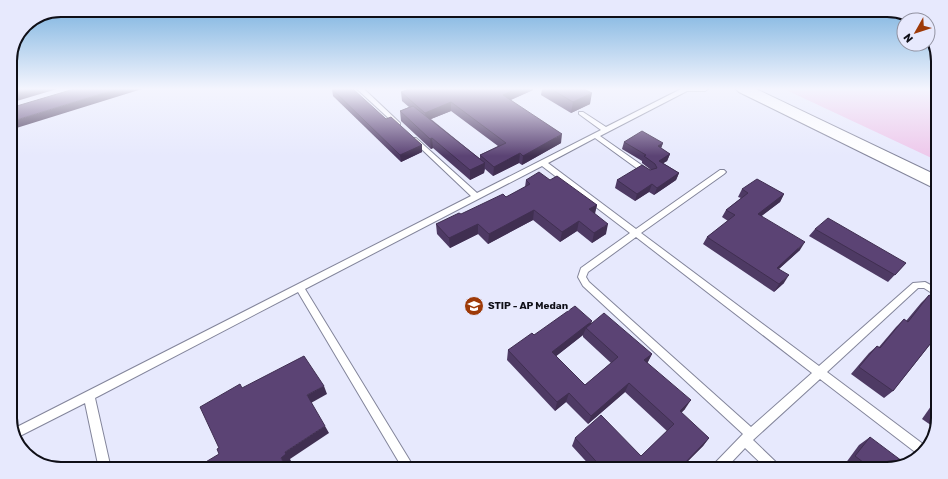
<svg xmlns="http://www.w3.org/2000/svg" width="948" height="479" font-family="Rubik,sans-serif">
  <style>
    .green { fill: #eec8eb }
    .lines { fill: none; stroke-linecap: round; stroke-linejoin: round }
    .service-casing { stroke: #83859b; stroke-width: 2 }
    .tertiary-casing { stroke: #83859b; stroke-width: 2 }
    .service { fill: #fff; fill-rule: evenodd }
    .tertiary { fill: #fff; fill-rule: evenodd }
    .wall { fill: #4e3a64; fill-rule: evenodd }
    .shaded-wall { fill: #402f51 }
    .building { fill: #5b4374; stroke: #402f51 }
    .labels { text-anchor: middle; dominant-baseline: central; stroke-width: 4; stroke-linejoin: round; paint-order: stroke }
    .poi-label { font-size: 10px; font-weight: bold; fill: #0f0f17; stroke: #e7e9fd; text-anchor: start }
    .rim { fill: none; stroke: #0f0f17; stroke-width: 2 }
  </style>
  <rect width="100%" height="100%" fill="#e7e9fd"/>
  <path class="green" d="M784,89h154v72z"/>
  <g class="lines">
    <defs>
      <g id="service">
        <path d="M357,89h7l36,34v2h-4z"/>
        <path d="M681,89h27l-3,2h-18l-87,45 50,35 2,2 -2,2h-4l-51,-37 -47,25 88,66 84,-59h4l2,2 -2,2 -83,59 178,133 94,-83 12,-1 13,7v8l-14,-9h-6l-91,84 100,75 -8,8 -99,-76 -67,61 26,25 2,4h-14l-22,-21 -20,21h-14l2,-4 30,-31 -160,-148 -5,-9 3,-9 49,-35 -88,-67 -237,123 110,180h-12l-105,-177 -203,106 16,71h-12l-14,-66 -69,35 -3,-9 458,-233 -59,-56v-2h4l61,55 124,-63 -22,-16v-2h4l23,15zM636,237l176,136 -61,54 -162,-145 -3,-5 2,-5z"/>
      </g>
      <path id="tertiary" d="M736,89h20l182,87v14l-199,-98z"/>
    </defs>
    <use href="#service" class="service-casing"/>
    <use href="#tertiary" class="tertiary-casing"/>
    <use href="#service" class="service"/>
    <use href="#tertiary" class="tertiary"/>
  </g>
  <g class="wall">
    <path d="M332,89l54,30 36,26v7l-21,10 -68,-66z"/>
    <path d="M542,89h42l6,15 -19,9 -30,-18z"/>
    <path d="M533,90l-22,10 50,43 -39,22 -3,-2 -26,13 -8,-7 -1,4 -14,7 -37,-32 -2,1 -30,-28 -1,-10 9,-4 -7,-6 -1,-9zM451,111l47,35 -18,9v4l-49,-40z"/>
    <path d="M624,142l39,1 -2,5 9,6 -3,7 -4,2 16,10 -3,7 -22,15 -5,-3 -14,9 -20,-13 2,-8 34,-10 -9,-7v-2l-20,-12z"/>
    <path d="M526,180h24l47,25 -2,9 11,20 -14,9 -15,-12 -17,11 -27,-22 -45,24 -10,-10 -28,14 -13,-14 -1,-10 70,-27 19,-10z"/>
    <path d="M742,189l42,5 -4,8 -19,14 39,34 -21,19 5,14 -10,9 -71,-48 4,-7 21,-16 -6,-4 4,-7 15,-12 -3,-1z"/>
    <path d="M815,229l91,34 -18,19 -79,-46z"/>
    <path d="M929,295l9,5v39l-2,-2 -43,54 -9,7 -33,-24 18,-21 8,-7 2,1 17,-20 8,-8 2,2 15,-18z"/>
    <path d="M592,323l60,31 -5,9 38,46 -4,4 28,25 -6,8 -23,23h-87l-21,-23 3,-8 66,18 26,-25 -42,-39 -37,32 -22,-22 -11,9 -48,-51 1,-10 26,-15zM583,335v2l28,26 -26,22 -29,-29z"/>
    <path d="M938,398v20l-3,10 -13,-9 14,-20z"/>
    <path d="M870,437l17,32h-36l-6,-5 14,-19z"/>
  </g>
  <g class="shaded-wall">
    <path d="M31,89h26l-47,14v-8z"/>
    <path d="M117,89h25l-132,41v-8z"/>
    <path d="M516,89h17v1l-30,13v-8z"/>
    <path d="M592,93l-2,11 -19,9 2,-11z"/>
    <path d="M451,102v9l-25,10 -1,-8z"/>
    <path d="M562,134l-1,9 -39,22 1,-9z"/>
    <path d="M432,138l1,10 -2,1 -1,-10z"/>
    <path d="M663,143l-3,8 -2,-5z"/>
    <path d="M422,145v7l-21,10 -1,-7z"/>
    <path d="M520,153l-1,10 -26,13 1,-9z"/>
    <path d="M670,154l-3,7 -10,6 2,-6z"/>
    <path d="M485,163l-1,10 -14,7v-10z"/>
    <path d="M679,173l-3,7 -22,15 3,-7z"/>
    <path d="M652,184l-3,8 -14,9 2,-7z"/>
    <path d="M784,194l-4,8 -26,20 4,-8z"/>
    <path d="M597,205l-3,10 -5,-6z"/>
    <path d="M534,210l-1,10 -45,24 1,-10z"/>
    <path d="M579,221l-2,10 -17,11 2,-10z"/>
    <path d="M478,224v10l-28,14 -1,-10z"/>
    <path d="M608,224l-2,10 -14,9 2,-10z"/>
    <path d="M805,242l-5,8 -28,25 5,-7z"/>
    <path d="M789,275l-5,8 -10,9 5,-8z"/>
    <path d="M592,321l-3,10 -3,-3 -3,7 -33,26 2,-9z"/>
    <path d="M652,354l-5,10 -3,-4z"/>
    <path d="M629,383l-4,9 -37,32 3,-8z"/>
    <path d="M324,386l3,8 -16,9 -4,-8z"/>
    <path d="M569,393l-3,9 -11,9 2,-9z"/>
    <path d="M691,400l-6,9 -11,11 6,-9z"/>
    <path d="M325,426l4,7 -39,26 1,2 -5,4 2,4h-1l-6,-11 4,-6z"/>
    <path d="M709,438l-6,8 -23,23h-1z"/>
  </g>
  <g class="building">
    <path d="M10,89h21l-21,6z"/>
    <path d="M74,89h43l-107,33v-14z"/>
    <path d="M332,89h21l33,30 5,-2 31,28 -22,10z"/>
    <path d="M409,89h107l-13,6 59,39 -39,22 -3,-3 -26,14 -14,-12 26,-12 -55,-41 -26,11 -24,-21z"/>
    <path d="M551,89h33l8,4 -19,9z"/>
    <path d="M413,106l72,57 -15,7 -38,-32 -2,1 -30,-28z"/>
    <path d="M642,131l21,12 -5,3 12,8 -11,7 20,12 -22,15 -5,-4 -15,10 -20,-14 25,-15 8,5 7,-2 -2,-4 -11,-8 2,-1 -22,-13z"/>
    <path d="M539,172l11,8 7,-4 40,29 -8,4 19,15 -14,9 -15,-12 -17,11 -28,-22 -45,24 -11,-10 -29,14 -13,-14 23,-11 2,1 42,-20 3,3 24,-13 -4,-4z"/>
    <path d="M757,179l27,15 -26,20 47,28 -28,26 12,7 -10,9 -72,-47 28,-22 -9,-5 22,-17 -6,-4z"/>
    <path d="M828,218l78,45 -11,12 -80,-46z"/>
    <path d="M929,295l9,5v34l-45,57 -34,-24 18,-21 3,2 24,-29 4,3z"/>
    <path d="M575,306l17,15 -40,31 33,33 33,-28 -32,-29 18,-15 48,41 -8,6 47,40 -11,11 29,27 -30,31h-76l-28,-31 26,-23 40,41 33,-32 -45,-41 -38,33 -22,-23 -12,9 -49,-52 24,-17 2,2z"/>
    <path d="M304,356l20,30 -17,9 18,31 -40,26 1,2 -5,4 6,11h-93l25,-15 -2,-5 2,-1 -19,-41 40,-23 2,4z"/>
    <path d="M938,403v14l-6,-5z"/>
    <path d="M870,437l36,27 -19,5h-15l-17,-13z"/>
    <path d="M770,461l9,8h-16z"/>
    <path d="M814,464l6,5h-9z"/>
  </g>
  <linearGradient id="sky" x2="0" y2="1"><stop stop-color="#77b0de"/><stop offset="0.57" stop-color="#f4f5fe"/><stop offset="1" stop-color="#f4f5fe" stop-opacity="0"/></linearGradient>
  <rect width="948" height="156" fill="url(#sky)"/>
  <defs>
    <symbol id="university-disc" viewBox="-11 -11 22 22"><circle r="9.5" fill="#9e3a08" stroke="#e7e9fd"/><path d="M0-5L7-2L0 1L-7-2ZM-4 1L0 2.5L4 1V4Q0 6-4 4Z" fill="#fff"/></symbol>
  </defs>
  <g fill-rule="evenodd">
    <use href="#university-disc" x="463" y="295" width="22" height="22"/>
  </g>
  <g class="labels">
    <g class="poi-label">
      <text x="488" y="306">STIP - AP Medan</text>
    </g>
  </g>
  <path d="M0 0H948V479H0ZM61 17H887A44 44 0 0 1 931 61V418A44 44 0 0 1 887 462H61A44 44 0 0 1 17 418V61A44 44 0 0 1 61 17Z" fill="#e7e9fd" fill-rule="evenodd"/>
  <path class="rim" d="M61 17H887A44 44 0 0 1 931 61V418A44 44 0 0 1 887 462H61A44 44 0 0 1 17 418V61A44 44 0 0 1 61 17Z"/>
  <g transform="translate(916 32) rotate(231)"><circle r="19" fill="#e7e9fd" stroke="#9192a1"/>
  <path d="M0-3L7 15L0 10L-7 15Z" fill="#9e3a08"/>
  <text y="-6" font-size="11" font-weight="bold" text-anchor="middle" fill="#0f0f17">N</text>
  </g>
</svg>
